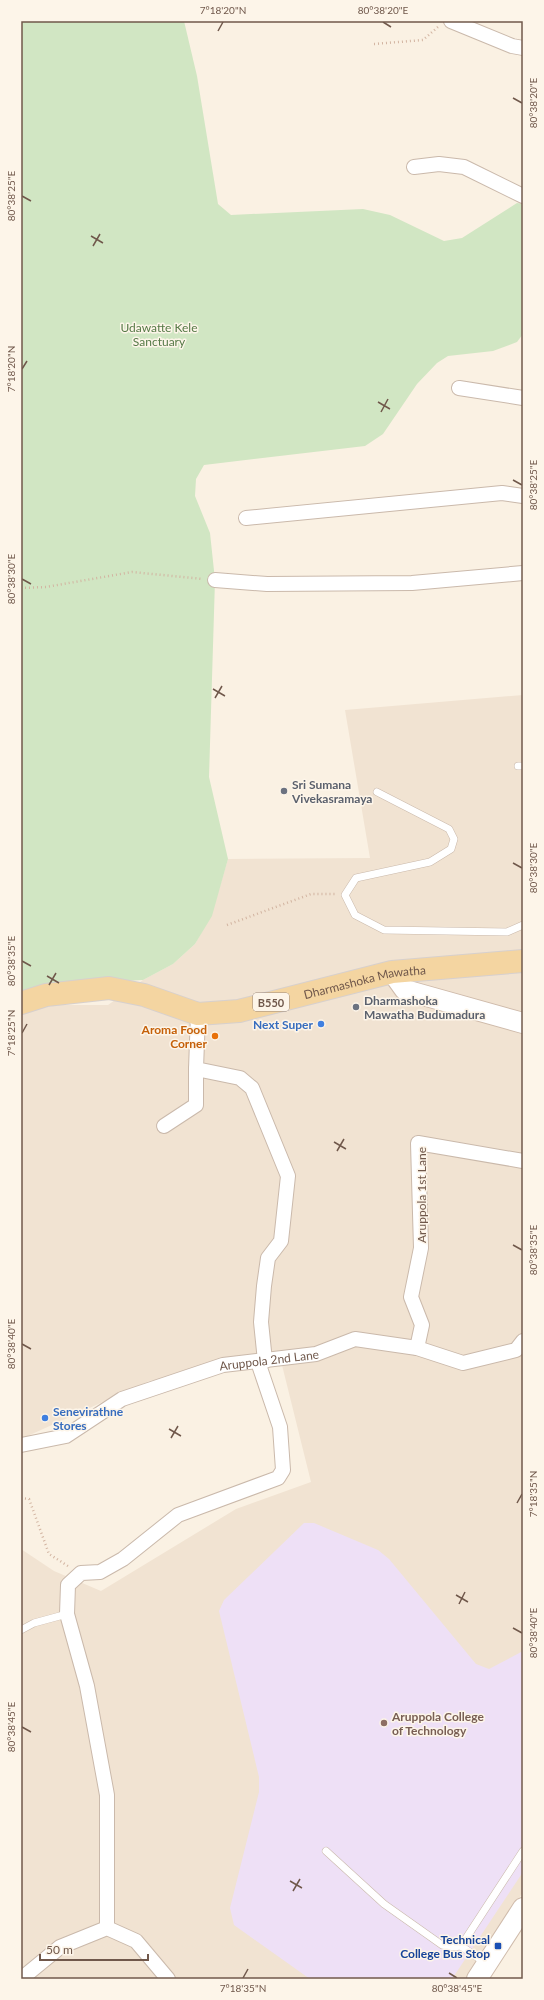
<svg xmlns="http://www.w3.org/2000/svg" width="544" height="2000" font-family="Lato,sans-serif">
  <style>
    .residential { fill: #f1e3d2 }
    .education { fill: #eee0f6 }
    .green { fill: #d1e6c3 }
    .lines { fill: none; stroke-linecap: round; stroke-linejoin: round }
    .lane-casing { stroke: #cab9ab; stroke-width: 8 }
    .street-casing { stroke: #cab9ab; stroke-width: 16 }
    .secondary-casing { stroke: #cfbbab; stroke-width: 22 }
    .primary-casing { stroke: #d7d0cd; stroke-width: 24 }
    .path { stroke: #d2b4a1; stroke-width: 2.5; stroke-dasharray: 1 3; stroke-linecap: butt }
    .lane { stroke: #fff; stroke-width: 7 }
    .street { stroke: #fff; stroke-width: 14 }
    .secondary { stroke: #fff; stroke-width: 20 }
    .primary { stroke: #f4d5a1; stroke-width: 22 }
    .ticks { fill: none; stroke: #70584b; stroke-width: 1.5 }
    .worship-dot { fill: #6b7280; stroke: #fdf5e9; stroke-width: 1.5 }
    .shop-dot { fill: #3f7fe0; stroke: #fdf5e9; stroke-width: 1.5 }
    .food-dot { fill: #e8710a; stroke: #fdf5e9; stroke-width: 1.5 }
    .education-dot { fill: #8d6e63; stroke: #fdf5e9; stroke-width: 1.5 }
    .transit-dot { fill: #1a4fb4; stroke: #fdf5e9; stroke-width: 1.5 }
    .labels { text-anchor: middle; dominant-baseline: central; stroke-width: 3; stroke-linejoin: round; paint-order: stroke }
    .shield { fill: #fdf5e9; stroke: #9a877a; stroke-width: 1 }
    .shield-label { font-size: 11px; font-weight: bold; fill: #70584b }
    .park-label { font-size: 12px; fill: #567a47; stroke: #fdf5e9 }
    .worship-label { font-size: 12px; font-weight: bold; fill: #5b616d; stroke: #fdf5e9; text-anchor: start }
    .street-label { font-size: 12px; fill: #70584b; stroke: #fdf5e9 }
    .shop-label { font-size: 12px; font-weight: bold; fill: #366cbe; stroke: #fdf5e9; text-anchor: end }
    .food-label { font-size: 12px; font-weight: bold; fill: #c56008; stroke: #fdf5e9; text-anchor: end }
    .education-label { font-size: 12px; font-weight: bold; fill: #785e54; stroke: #fdf5e9; text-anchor: start }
    .transit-label { font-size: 12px; font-weight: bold; fill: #164399; stroke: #fdf5e9; text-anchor: end }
    .neatline { fill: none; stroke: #70584b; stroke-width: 1.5 }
    .ticks-label { font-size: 10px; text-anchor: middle; fill: #70584b }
  </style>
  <rect width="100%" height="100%" fill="#faf1e3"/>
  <path class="residential" d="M523,695v1197l-56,87h-446v-430l33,22 47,20 135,-82 75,-27 -30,-121 -132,20 -128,58v-427l37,-7h50l35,-25 30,-16 22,-20 16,-28 17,-57 142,-1 -25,-148z"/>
  <path class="education" d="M304,1523h10l64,27 11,9 87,105 13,5 34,-18v221l-71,107h-142l-76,-54 -4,-17 29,-116v-15l-40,-166 5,-11z"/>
  <path class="green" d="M21,21h163l13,55 21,128 13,11 132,-6 27,6 54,26 18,-3 55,-35 6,1v130l-6,8 -24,9 -45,5 -11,7 -20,21 -34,50 -18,12 -161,19 -8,14 -1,17 15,37 5,47 -6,197 19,82 -16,57 -17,28 -22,20 -30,16 -37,2 -85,15z"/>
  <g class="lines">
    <defs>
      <g id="lane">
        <path d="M518,766h5"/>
        <path d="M377,792l72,37 5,10 -3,10 -21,13 -74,16 -11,17 10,20 29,15 123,2 16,-7"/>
        <path d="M21,1630l13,-7 33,-9"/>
        <path d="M326,1851l58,53 58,41 11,2 8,-1"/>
        <path d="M487,1964l-26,-18 62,-95"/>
      </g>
      <g id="street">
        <path d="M451,21l61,25 11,2"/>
        <path d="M414,167l25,-3 25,3 59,29"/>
        <path d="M459,388l64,10"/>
        <path d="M246,518l256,-25 21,3"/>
        <path d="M215,580l52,4 145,-1 111,-10"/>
        <path d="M198,1014l-2,55 44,9 12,10 36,88 -7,65 -13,17 -4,28 -3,36 4,39"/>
        <path d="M164,1126l32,-21v-36"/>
        <path d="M417,1348l5,-23 -11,-28 10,-49 -3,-105 105,18"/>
        <path id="s1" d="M21,1445l45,-9 56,-37 101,-34 93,-11 39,-15 62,9 46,15 53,-13 7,-9"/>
        <path d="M107,1928v-133l-20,-109 -20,-72 1,-29 13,-12 19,-1 23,-13 55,-44 100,-37 5,-8 -3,-43 -22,-65"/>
        <path d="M21,1979l39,-32 47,-19 29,13 32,38"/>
      </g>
      <g id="secondary">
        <path d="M392,972l13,18 118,33"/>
        <path d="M477,1979l46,-71"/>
      </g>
      <g id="primary">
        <path id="s2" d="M21,1003l25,-8 63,-7 35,7 54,19 41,-3 153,-39 131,-11"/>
      </g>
    </defs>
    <use href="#lane" class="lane-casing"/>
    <use href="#street" class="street-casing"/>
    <use href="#secondary" class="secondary-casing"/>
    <use href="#primary" class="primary-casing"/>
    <g class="path">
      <path d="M374,44l49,-4 16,-14"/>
      <path d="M21,588l25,-1 86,-15 71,7"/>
      <path d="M227,925l84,-31h24"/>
      <path d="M21,1498l8,1 20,55 19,12"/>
    </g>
    <use href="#lane" class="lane"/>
    <use href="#street" class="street"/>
    <use href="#secondary" class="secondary"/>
    <use href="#primary" class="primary"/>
  </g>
  <path class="ticks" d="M383,22l8,5M218,31l5,-9M513,98l9,5M22,196l9,5M91,236l12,7M93,246l7,-12M22,369l5,-8M378,402l12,7M381,412l7,-13M513,480l9,5M22,579l9,5M213,689l12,7M215,698l7,-12M513,863l9,5M22,961l9,5M47,976l12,7M49,985l7,-12M22,1033l5,-9M334,1142l12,7M337,1151l7,-12M513,1245l9,5M22,1344l9,5M169,1429l12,7M171,1438l7,-12M517,1503l5,-9M456,1595l12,7M459,1604l6,-12M513,1628l9,5M22,1727l9,5M290,1881l12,7M293,1891l7,-12M449,1973l8,5M243,1978l5,-9"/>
  <g class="worship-dot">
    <circle cx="284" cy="791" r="4"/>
    <circle cx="356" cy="1007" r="4"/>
  </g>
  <g class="shop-dot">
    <circle cx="321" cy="1024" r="4"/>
    <circle cx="45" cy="1418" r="4"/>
  </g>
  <circle class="food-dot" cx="215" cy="1036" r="4"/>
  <circle class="education-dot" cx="384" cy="1723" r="4"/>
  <rect class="transit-dot" x="494" y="1942" width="8" height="8" rx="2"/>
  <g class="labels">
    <rect class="shield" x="253" y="993" width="36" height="18" rx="3"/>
    <g class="shield-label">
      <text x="271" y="1002">B550</text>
    </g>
    <g class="park-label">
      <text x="159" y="327">Udawatte Kele<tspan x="159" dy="14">Sanctuary</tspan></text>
    </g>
    <g class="worship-label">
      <text x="292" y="784">Sri Sumana<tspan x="292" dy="14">Vivekasramaya</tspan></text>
      <text x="364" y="1000">Dharmashoka<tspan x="364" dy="14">Mawatha Budumadura</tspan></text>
    </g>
    <g class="street-label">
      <text stroke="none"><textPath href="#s2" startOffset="353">Dharmashoka Mawatha</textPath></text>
      <text transform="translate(421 1195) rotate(-90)">Aruppola 1st Lane</text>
      <text stroke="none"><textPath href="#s1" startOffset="266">Aruppola 2nd Lane</textPath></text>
    </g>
    <g class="shop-label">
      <text x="313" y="1024">Next Super</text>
      <text x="53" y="1411" text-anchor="start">Senevirathne<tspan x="53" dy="14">Stores</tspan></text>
    </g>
    <g class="food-label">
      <text x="207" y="1029">Aroma Food<tspan x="207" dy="14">Corner</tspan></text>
    </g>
    <g class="education-label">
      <text x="392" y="1716">Aruppola College<tspan x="392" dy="14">of Technology</tspan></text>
    </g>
    <g class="transit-label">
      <text x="490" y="1939">Technical<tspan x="490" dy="14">College Bus Stop</tspan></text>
    </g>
  </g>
  <rect width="544" height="2000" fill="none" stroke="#fdf5e9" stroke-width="44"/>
  <path d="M40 1954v6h108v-6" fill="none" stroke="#70584b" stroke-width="2"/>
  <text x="46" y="1954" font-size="12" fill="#70584b" stroke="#fdf5e9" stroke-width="3" paint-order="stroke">50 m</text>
  <rect x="22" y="22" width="500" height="1956" class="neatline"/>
  <g class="ticks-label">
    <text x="223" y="14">7°18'20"N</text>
    <text x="383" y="14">80°38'20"E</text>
    <text transform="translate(533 103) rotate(-90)" y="4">80°38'20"E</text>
    <text transform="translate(11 196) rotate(-90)" y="4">80°38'25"E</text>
    <text transform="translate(11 369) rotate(-90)" y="4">7°18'20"N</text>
    <text transform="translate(533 485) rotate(-90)" y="4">80°38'25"E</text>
    <text transform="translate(11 579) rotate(-90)" y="4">80°38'30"E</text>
    <text transform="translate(533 868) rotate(-90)" y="4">80°38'30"E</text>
    <text transform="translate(11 961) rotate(-90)" y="4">80°38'35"E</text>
    <text transform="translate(11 1033) rotate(-90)" y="4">7°18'25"N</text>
    <text transform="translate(533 1250) rotate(-90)" y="4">80°38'35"E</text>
    <text transform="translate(11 1344) rotate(-90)" y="4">80°38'40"E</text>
    <text transform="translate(533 1494) rotate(-90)" y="4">7°18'35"N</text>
    <text transform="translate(533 1633) rotate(-90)" y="4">80°38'40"E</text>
    <text transform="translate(11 1727) rotate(-90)" y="4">80°38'45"E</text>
    <text x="243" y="1992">7°18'35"N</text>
    <text x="457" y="1992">80°38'45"E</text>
  </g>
</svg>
